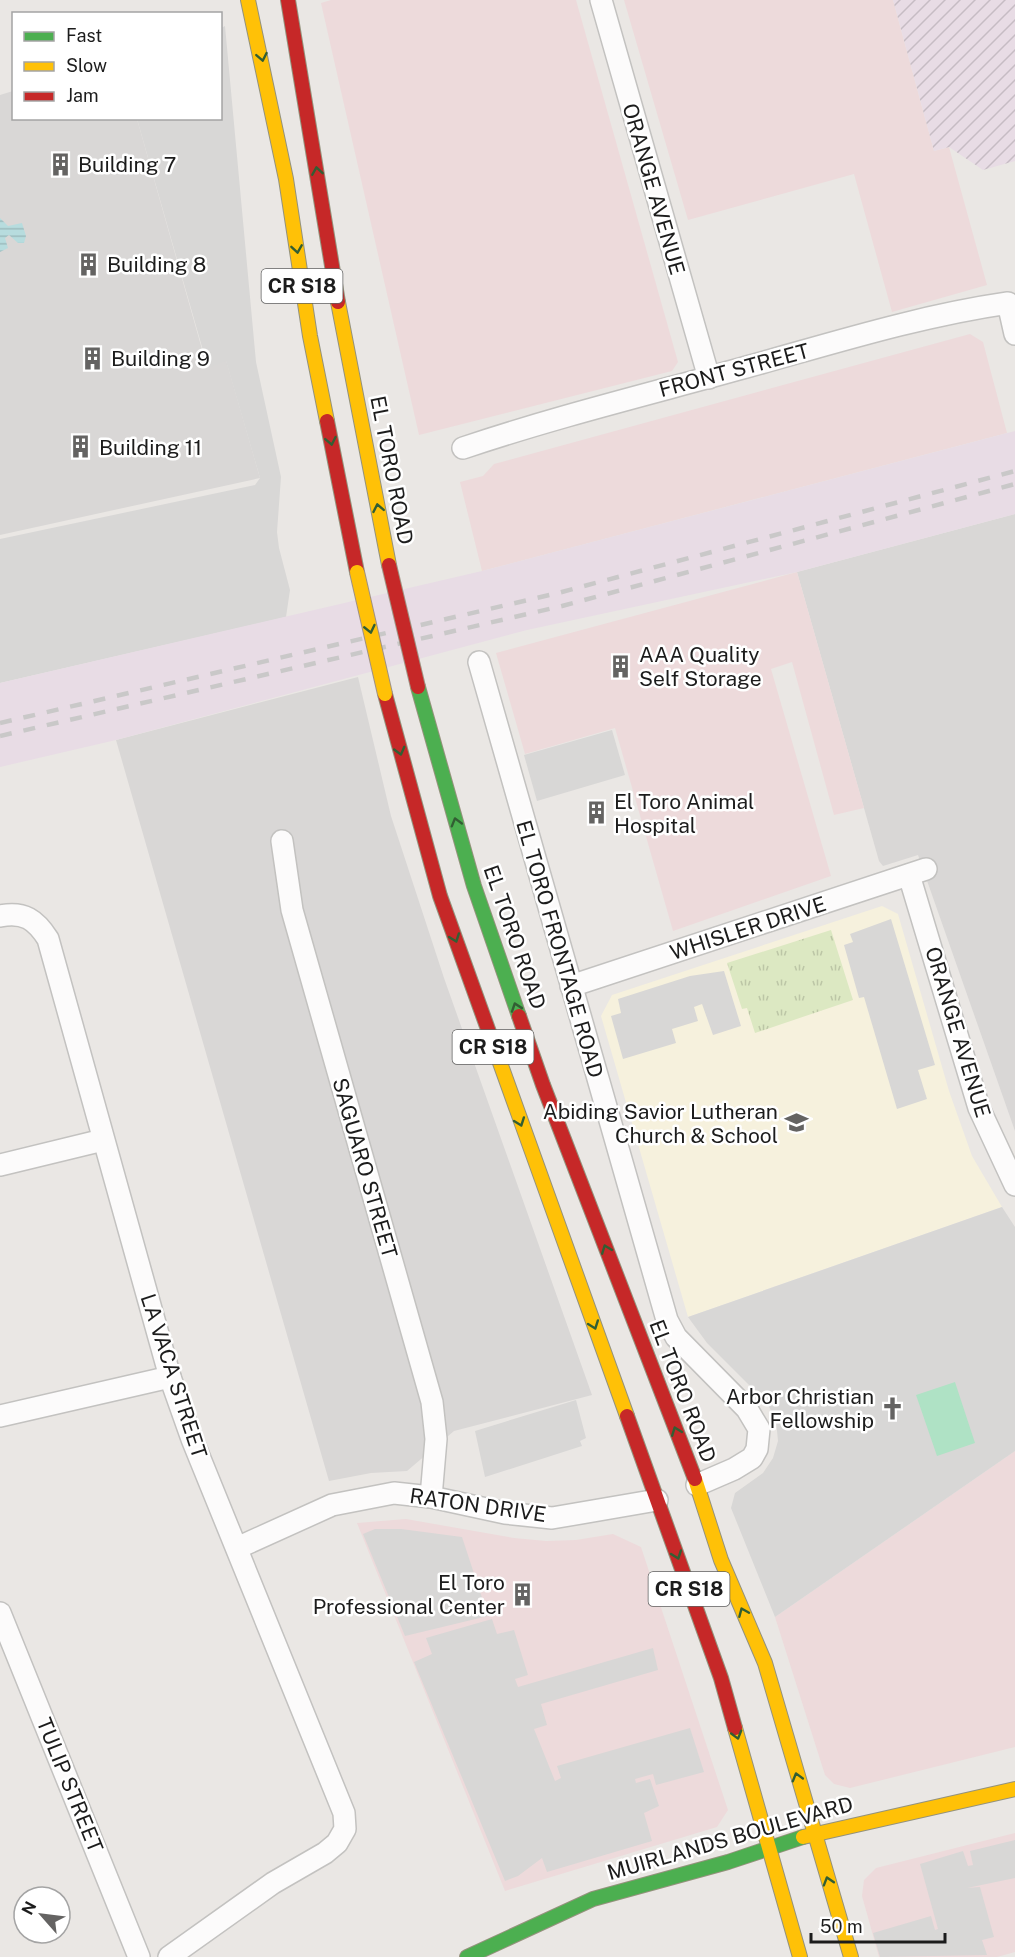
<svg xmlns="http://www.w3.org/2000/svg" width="1015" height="1957" font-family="'Public Sans',sans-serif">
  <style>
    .residential { fill: #d9d7d6 }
    .commercial { fill: #eddadb }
    .industrial { fill: url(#industrial-furrows) }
    .education { fill: #f6f1dd }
    .religious { fill: #d8d7d6 }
    .railway { fill: #e8dce5 }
    .grass { fill: url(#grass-tufts) }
    .pitch { fill: #afe2c5 }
    .water { fill: url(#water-rules) }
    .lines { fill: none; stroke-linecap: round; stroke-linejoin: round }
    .street-casing { stroke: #c3c2c0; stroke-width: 24 }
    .fast-casing { stroke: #94927c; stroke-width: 16 }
    .slow-casing { stroke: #94927c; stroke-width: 16 }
    .jam-casing { stroke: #94927c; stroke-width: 16 }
    .street { stroke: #fcfbfb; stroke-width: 21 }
    .fast { stroke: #4caf50; stroke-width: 14 }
    .slow { stroke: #ffc107; stroke-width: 14 }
    .jam { stroke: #c62828; stroke-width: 14 }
    .rail { stroke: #c9c8c8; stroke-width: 4.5; stroke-dasharray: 12 12; stroke-linecap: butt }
    .slow-bridge-casing { stroke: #a09181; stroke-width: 16; stroke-linecap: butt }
    .jam-bridge-casing { stroke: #a09181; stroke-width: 16; stroke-linecap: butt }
    .slow-bridge { stroke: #ffc107; stroke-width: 14 }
    .jam-bridge { stroke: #c62828; stroke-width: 14 }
    .oneway { stroke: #325e33 }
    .labels { text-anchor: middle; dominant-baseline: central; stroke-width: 5; stroke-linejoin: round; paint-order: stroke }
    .shield { fill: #fff; stroke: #606060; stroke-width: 1.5 }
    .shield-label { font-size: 20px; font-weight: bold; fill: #1c1c1c }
    .poi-label { font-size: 21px; fill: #1c1c1c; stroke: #fff; text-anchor: start }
    .street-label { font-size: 21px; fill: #1c1c1c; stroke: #fff }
  </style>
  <defs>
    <pattern id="industrial-furrows" width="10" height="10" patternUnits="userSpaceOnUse" patternTransform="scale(1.5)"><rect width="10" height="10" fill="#e8dce5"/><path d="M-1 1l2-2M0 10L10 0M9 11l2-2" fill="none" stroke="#c6bcc4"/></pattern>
    <pattern id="grass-tufts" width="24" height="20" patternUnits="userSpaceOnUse" patternTransform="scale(1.5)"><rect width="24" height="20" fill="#dce8c2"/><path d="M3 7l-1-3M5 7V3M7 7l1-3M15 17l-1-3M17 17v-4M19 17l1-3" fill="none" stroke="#bcc6a6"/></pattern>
    <pattern id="water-rules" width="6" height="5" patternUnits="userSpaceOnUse" patternTransform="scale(1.5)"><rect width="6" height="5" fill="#b7dcde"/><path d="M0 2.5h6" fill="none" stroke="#9dbcbe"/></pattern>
  </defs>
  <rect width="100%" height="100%" fill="#eae7e4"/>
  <g class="residential">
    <path d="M13,91l1,27 123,1 70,248 19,-7 34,118 -260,57v-440z"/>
    <path d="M1015,514v617l-97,-276 -35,11 -4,-5 -82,-289z"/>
    <path d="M358,677l33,139 53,162 148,417 -138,36 -47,40 -36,2 -42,8 -213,-741z"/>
  </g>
  <g class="commercial">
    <path d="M331,0h245l102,362 -6,9 -253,64 -98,-432z"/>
    <path d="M624,0h269l41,151 15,-4 38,138 -95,27 -38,-138 -166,46z"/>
    <path d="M970,334l13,8 24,91 -525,138 -22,-89 23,-6 11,-12z"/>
    <path d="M797,572l67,236 -30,7 -42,-153 -21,7 60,207 -158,55 -58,-203 -90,26 -29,-101z"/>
    <path d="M1015,1451v296l-165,41 -16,-4 -9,-9 -50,-158z"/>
    <path d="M406,1519l108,19 32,3 30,-1 37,-6 28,13 87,263 -11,17 -212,64 -148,-368z"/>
    <path d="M1015,1833v119l-18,5h-118l-17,-61 2,-16 12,-12z"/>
  </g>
  <path class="industrial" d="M893,0h122v161l-32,9 -34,-23 -15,4z"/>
  <path class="education" d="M882,906l16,8 51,177 23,65 30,51 -314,110 -87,-301 11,-21z"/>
  <g class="religious">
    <path d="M225,26l31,336 25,115 -4,55 2,16 11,42 -4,27 -286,66v-144l255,-54 5,-7 -34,-117 -18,7 -71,-249 83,-1 1,-90z"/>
    <path d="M612,730l13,45 -88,26 -13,-46z"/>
    <path d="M891,919l44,146 -17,5 9,29 -30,10 -33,-112 -5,1 -15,-53 9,-3 -3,-8z"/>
    <path d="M724,971l17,55 -28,9 -11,-31 -8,3 4,14 -26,8 4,14 -53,16 -12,-43 10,-3 -3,-14 72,-23z"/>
    <path d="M1002,1207l13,20v224l-240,166 -44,-109 4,-15 28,-20 10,-15 5,-17 -2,-21 -9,-17 -60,-60 -19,-26z"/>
    <path d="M576,1400l10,38 -6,3 2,5 -97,31 -10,-46z"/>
    <path d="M375,1529h26l61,8 26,79 -83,20 -42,-102z"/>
    <path d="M492,1619l5,15 17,-4 14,45 -13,4 3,8 135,-39 5,22 -117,34 6,21 -13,4 21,52 6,-3 -4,-12 133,-38 14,44 -48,13 -3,-11 -18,5 1,4 14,-4 9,27 -15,7 8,28 -105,31 -5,-14 -24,18 -13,5 -91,-219 18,-8 -6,-16z"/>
    <path d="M1015,1840v38l-48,10 13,-1 14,50 -12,3 5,15 -107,2 -7,-24 58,-17 4,14 3,-1 -18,-65 43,-13 5,15 5,-1 -3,-14z"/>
  </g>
  <path class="railway" d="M1015,431v83l-218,58 -270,58 -411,110 -116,27v-84l482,-112z"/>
  <path class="grass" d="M831,930l22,70 -98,33 -8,-25 -5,1 -15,-46z"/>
  <path class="pitch" d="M955,1382l20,61 -38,13 -21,-61z"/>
  <path class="water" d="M0,218l8,8 14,-3 4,13 -2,7h-6l-9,-8 -4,3 3,10 -8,4z"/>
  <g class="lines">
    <defs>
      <g id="street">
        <path d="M601,0l108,378"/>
        <path d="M463,448c92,-31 186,-54 280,-80 87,-24 175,-52 265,-65l7,31"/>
        <path d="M479,662l188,658 9,17 71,72 12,20 -2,20 -5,9 -18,11 -37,16"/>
        <path d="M282,841l10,69 140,492 4,37 -5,58"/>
        <path d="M909,875l70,233 36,77"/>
        <path d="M0,916c24,-5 36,4 48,23l122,438 22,62 152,374 1,16 -8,14 -12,10 -52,30 -104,74"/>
        <path d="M571,986l355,-117"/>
        <path d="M0,1165l103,-25"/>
        <path d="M0,1416l170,-39"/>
        <path d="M237,1548l95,-43 62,-12 37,4 74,16 47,5 105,-18"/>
        <path d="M0,1613l139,344"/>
      </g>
      <g id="fast">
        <path d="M418,687l56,199 45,130"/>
        <path d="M467,1957l126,-58 135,-37 75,-25"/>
      </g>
      <g id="slow">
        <path d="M248,0l38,179 24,157 17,85"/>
        <path d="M338,302l51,263"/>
        <path d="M494,1046l133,370"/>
        <path d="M695,1479l26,81 44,103 86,294"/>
        <path d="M735,1728l65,229"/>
        <path d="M803,1837l212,-48"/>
      </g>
      <g id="jam">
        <path d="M288,0l50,302"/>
        <path d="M327,421l30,151"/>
        <path d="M385,694l55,202 54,150"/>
        <path d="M519,1016l24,69 152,394"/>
        <path d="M627,1416l94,262 14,50"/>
      </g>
    </defs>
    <use href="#street" class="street-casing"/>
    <use href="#fast" class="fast-casing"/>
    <use href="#slow" class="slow-casing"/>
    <use href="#jam" class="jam-casing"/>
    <use href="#street" class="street"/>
    <use href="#fast" class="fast"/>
    <use href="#slow" class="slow"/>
    <use href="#jam" class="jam"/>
    <g class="rail">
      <path d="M0,723l558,-130 457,-122"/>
      <path d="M0,736l562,-130 453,-122"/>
    </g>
    <defs>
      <path id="slow-bridge" d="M357,572l28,122"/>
      <path id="jam-bridge" d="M389,565l29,122"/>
    </defs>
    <use href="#slow-bridge" class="slow-bridge-casing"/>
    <use href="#jam-bridge" class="jam-bridge-casing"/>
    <use href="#slow-bridge" class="slow-bridge"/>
    <use href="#jam-bridge" class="jam-bridge"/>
  </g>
  <defs><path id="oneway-chevron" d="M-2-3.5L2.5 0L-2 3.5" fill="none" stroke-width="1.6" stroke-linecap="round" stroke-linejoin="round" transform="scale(1.5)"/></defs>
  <g class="oneway">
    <use href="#oneway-chevron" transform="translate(262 57) rotate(79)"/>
    <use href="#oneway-chevron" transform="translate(317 171) rotate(-99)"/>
    <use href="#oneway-chevron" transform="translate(297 249) rotate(81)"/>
    <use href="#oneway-chevron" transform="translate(331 441) rotate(79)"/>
    <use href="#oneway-chevron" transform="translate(378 508) rotate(-101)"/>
    <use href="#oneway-chevron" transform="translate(370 629) rotate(77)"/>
    <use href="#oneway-chevron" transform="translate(400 751) rotate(75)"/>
    <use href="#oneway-chevron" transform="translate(456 822) rotate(-106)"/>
    <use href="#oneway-chevron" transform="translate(455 938) rotate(70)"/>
    <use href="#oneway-chevron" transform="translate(516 1007) rotate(-109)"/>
    <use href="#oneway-chevron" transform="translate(520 1122) rotate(70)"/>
    <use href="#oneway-chevron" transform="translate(606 1249) rotate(-111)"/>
    <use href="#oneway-chevron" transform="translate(594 1325) rotate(70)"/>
    <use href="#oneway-chevron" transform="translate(676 1431) rotate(-111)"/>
    <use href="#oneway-chevron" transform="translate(677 1555) rotate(70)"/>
    <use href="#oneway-chevron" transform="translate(743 1612) rotate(-113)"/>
    <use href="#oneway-chevron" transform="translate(737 1735) rotate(74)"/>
    <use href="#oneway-chevron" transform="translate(797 1777) rotate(-106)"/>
    <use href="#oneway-chevron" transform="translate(828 1881) rotate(-107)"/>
  </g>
  <defs>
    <symbol id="building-bare" viewBox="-9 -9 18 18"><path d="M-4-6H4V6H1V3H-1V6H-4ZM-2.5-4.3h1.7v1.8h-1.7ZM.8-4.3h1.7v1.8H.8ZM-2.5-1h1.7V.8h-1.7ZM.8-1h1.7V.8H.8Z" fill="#646362" stroke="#fff" stroke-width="2.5" paint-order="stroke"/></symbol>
    <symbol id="school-bare" viewBox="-9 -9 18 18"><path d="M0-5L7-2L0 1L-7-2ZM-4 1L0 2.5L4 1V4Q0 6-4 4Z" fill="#646362" stroke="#fff" stroke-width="2.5" paint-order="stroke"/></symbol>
    <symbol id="church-bare" viewBox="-9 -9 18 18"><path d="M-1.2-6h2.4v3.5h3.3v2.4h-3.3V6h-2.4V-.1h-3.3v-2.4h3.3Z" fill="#646362" stroke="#fff" stroke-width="2.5" paint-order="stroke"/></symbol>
  </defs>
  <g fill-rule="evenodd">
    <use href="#building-bare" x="44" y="148" width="33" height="33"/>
    <use href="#building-bare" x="72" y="248" width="33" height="33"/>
    <use href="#building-bare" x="76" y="342" width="33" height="33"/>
    <use href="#building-bare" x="64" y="430" width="33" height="33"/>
    <use href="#building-bare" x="604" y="650" width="33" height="33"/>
    <use href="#building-bare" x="580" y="796" width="33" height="33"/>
    <use href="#school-bare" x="780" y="1106" width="33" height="33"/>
    <use href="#church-bare" x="876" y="1392" width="33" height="33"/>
    <use href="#building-bare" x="506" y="1578" width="33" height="33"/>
  </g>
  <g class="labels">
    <g class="shield">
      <rect x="261.5" y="269" width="81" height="34" rx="4.5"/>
      <rect x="452.5" y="1030" width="81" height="34" rx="4.5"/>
      <rect x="648.5" y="1572" width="81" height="34" rx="4.5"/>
    </g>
    <g class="shield-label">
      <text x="302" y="286">CR S18</text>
      <text x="493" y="1047">CR S18</text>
      <text x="689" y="1589">CR S18</text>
    </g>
    <g class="poi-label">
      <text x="78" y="164">Building 7</text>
      <text x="107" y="264">Building 8</text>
      <text x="111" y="358">Building 9</text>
      <text x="99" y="447">Building 11</text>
      <text x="639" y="654">AAA Quality<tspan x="639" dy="24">Self Storage</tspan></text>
      <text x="614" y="801">El Toro Animal<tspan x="614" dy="24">Hospital</tspan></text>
      <text x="778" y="1111" text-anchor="end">Abiding Savior Lutheran<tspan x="778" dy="24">Church &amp; School</tspan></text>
      <text x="874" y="1396" text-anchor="end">Arbor Christian<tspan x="874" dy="24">Fellowship</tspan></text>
      <text x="505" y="1582" text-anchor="end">El Toro<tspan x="505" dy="24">Professional Center</tspan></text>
    </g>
    <g class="street-label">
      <text transform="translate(654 189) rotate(74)">ORANGE AVENUE</text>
      <text transform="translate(734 370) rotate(-15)">FRONT STREET</text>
      <text transform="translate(392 470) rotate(79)">EL TORO ROAD</text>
      <text transform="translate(748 928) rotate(-18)">WHISLER DRIVE</text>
      <text transform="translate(515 937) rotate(71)">EL TORO ROAD</text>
      <text transform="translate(560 949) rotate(74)">EL TORO FRONTAGE ROAD</text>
      <text transform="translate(958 1032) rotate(73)">ORANGE AVENUE</text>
      <text transform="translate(365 1168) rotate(74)">SAGUARO STREET</text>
      <text transform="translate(174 1376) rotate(72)">LA VACA STREET</text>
      <text transform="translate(683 1391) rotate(69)">EL TORO ROAD</text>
      <text transform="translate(478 1505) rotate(8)">RATON DRIVE</text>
      <text transform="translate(70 1785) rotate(68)">TULIP STREET</text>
      <text transform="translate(730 1838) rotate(-16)">MUIRLANDS BOULEVARD</text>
    </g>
  </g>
  <rect x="12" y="12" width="210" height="108" fill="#ffffff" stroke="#a4a4a4" stroke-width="1.5"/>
  <rect x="24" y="32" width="30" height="9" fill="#4caf50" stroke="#a4a4a4" stroke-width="1.5"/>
  <text x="66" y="42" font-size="18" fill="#1c1c1c">Fast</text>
  <rect x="24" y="62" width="30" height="9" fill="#ffc107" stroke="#a4a4a4" stroke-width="1.5"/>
  <text x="66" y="72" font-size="18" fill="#1c1c1c">Slow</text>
  <rect x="24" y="92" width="30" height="9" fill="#c62828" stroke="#a4a4a4" stroke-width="1.5"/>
  <text x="66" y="102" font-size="18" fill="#1c1c1c">Jam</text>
  <g transform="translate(42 1915) rotate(298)"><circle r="28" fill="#ffffff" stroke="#a4a4a4" stroke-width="1.5"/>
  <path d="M0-4.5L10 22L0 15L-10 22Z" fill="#646362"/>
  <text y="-9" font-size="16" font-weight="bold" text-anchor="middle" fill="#1c1c1c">N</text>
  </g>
  <path d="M811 1933v9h134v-9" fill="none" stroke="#1c1c1c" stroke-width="3"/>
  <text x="820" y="1933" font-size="18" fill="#1c1c1c" stroke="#ffffff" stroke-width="4.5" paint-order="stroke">50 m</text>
</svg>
